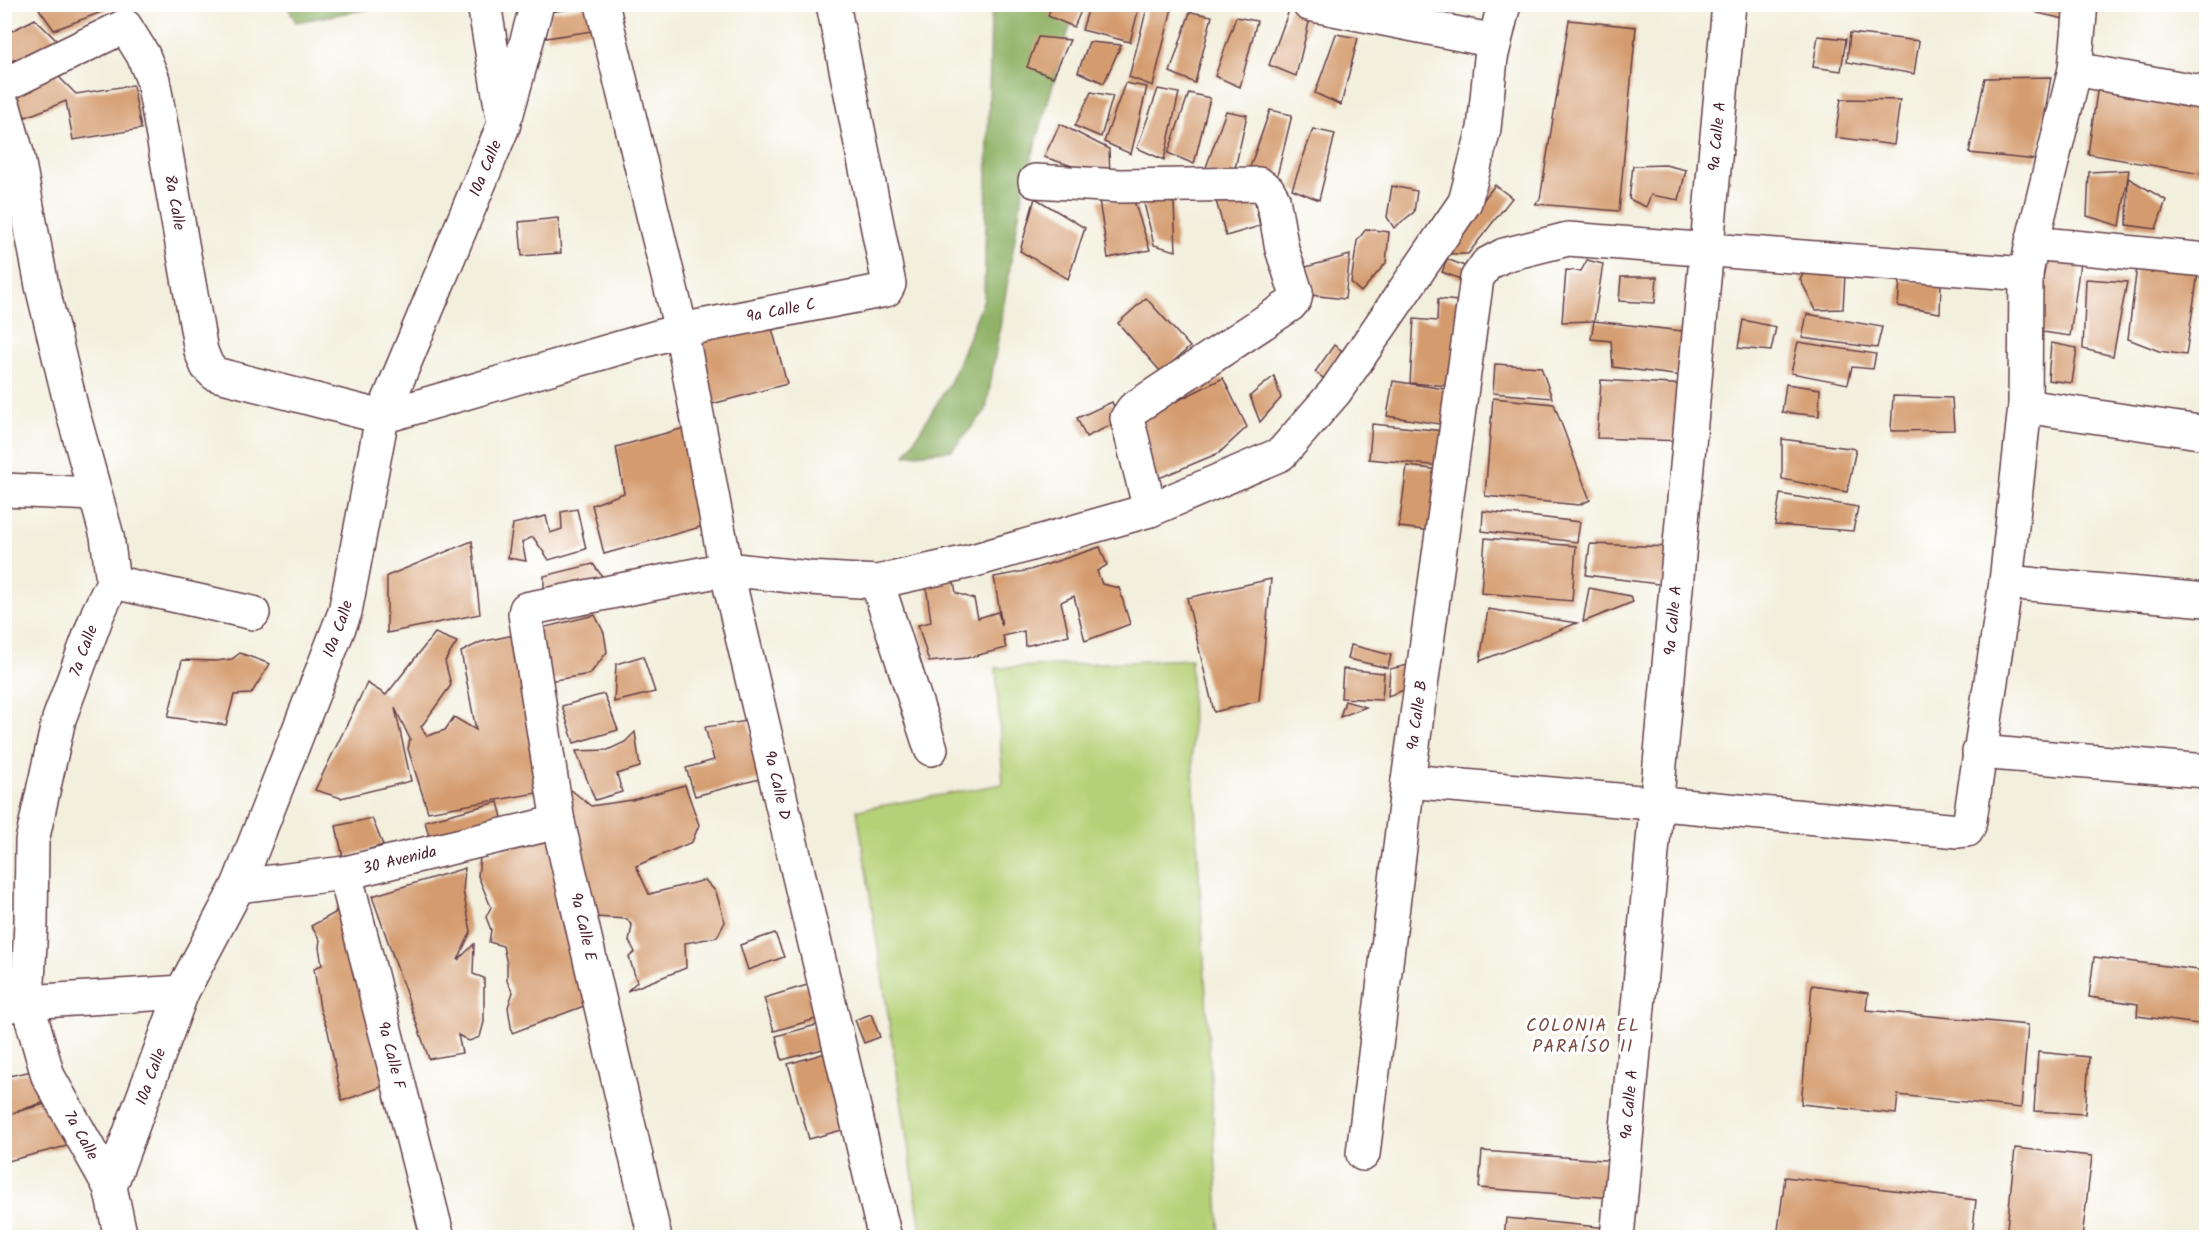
<svg xmlns="http://www.w3.org/2000/svg" width="2211" height="1242" font-family="Kalam,sans-serif">
  <style>
    .green { fill: #b5d177; stroke: #807851; stroke-width: 1.5 }
    .forest { fill: #90b368; stroke: #6d694a; stroke-width: 1.5 }
    .building { fill: #d49b6e }
    .lines { fill: none; stroke-linecap: round; stroke-linejoin: round }
    .minor-casing { stroke: #633e46; stroke-width: 36 }
    .minor { stroke: #fff; stroke-width: 33 }
    .labels { text-anchor: middle; dominant-baseline: central; stroke-width: 6; stroke-linejoin: round; paint-order: stroke }
    .street-label { font-size: 16px; fill: #4a1f2b; stroke: #fff }
    .neighbourhood-label { font-size: 18px; letter-spacing: 1.5px; fill: #7a4a42; stroke: #fff }
  </style>
  <rect width="100%" height="100%" fill="#fff"/>
  <filter id="ink" filterUnits="userSpaceOnUse"><feTurbulence type="fractalNoise" baseFrequency=".0167" numOctaves="2"/><feDisplacementMap in="SourceGraphic" scale="12" xChannelSelector="R" yChannelSelector="G"/><feConvolveMatrix kernelMatrix="1 2 1 2 8 2 1 2 1" color-interpolation-filters="sRGB"/></filter>
  <filter id="wash" filterUnits="userSpaceOnUse"><feTurbulence type="fractalNoise" baseFrequency=".008" numOctaves="4" result="noise"/><feDisplacementMap in="SourceGraphic" scale="24" xChannelSelector="R" yChannelSelector="G"/><feGaussianBlur stdDeviation="1.35" result="paint"/><feColorMatrix in="noise" values="0 0 0 0 0 0 0 0 0 0 0 0 0 0 0 0 0 1.4 0 .05"/><feComposite in="paint" operator="in"/></filter>
  <g filter="url(#wash)">
    <rect width="100%" height="100%" fill="#f3efdd"/>
    <path class="green" d="M1191,659l1,94 28,484h-298l-65,-427 146,-26 -7,-116z"/>
    <g class="forest">
      <path d="M287,5h80v4l-71,13z"/>
      <path d="M994,5h82l-52,179 -38,226 -34,40 -47,5 46,-74 33,-82 7,-280z"/>
    </g>
    <g id="blocks">
      <g class="building">
        <path d="M46,4h56l5,6 -53,20 -15,-21z"/>
        <path d="M713,4h17v1l-16,4z"/>
        <path d="M1052,4h32l-10,23 -26,-11z"/>
        <path d="M1090,4h50l-10,38 -48,-12z"/>
        <path d="M1148,4h25l-20,82 -24,-9z"/>
        <path d="M2038,4h34l-3,16 -32,-7z"/>
        <path d="M2192,4h14v5l-15,-4z"/>
        <path d="M594,5l5,25 -53,8 4,-26z"/>
        <path d="M1291,5l21,5 -16,66 -27,-11z"/>
        <path d="M1190,12l22,4 -17,67 -25,-11z"/>
        <path d="M1236,17l21,4 -17,66 -25,-11z"/>
        <path d="M35,19l23,23 -52,21 -2,-28z"/>
        <path d="M1569,20l67,7 -17,184 -84,-7 5,-5z"/>
        <path d="M1850,33l69,8 -5,33 -67,-12z"/>
        <path d="M1336,34l22,4 -17,67 -26,-12z"/>
        <path d="M1818,36l28,3 -5,32 -28,-4z"/>
        <path d="M1038,37l32,3 -17,37 -26,-10z"/>
        <path d="M1089,42l32,3 -17,38 -26,-11z"/>
        <path d="M55,73l21,21 57,-9 8,44 -68,11 -7,-39 -40,16 -15,-21z"/>
        <path d="M2051,77l-14,83 -68,-7 16,-75z"/>
        <path d="M1125,83l22,4 -16,67 -27,-12z"/>
        <path d="M2098,85l108,20v43l-6,26 -112,-20z"/>
        <path d="M1158,89l21,4 -15,67 -27,-12z"/>
        <path d="M1091,92l22,4 -12,41 -26,-11z"/>
        <path d="M1189,93l21,5 -16,66 -26,-11z"/>
        <path d="M1841,99l59,1 -6,45 -59,-8z"/>
        <path d="M1270,110l22,5 -16,65 -27,-10z"/>
        <path d="M1226,111l21,4 -15,67 -27,-12z"/>
        <path d="M1060,124l49,25 1,29 -66,-21z"/>
        <path d="M1313,129l22,5 -16,66 -27,-11z"/>
        <path d="M1665,165l21,5 -7,30 -28,-5 -5,12 -17,-8 4,-33z"/>
        <path d="M2129,170l-9,56 -33,-10 2,-44z"/>
        <path d="M2128,178l38,22 -10,29 -29,-4z"/>
        <path d="M1495,185l17,13 -44,56h-27z"/>
        <path d="M1392,186l25,5 -3,21 -20,16 -7,-11z"/>
        <path d="M1254,197l6,29 -34,10 -10,-35z"/>
        <path d="M1035,198l50,30 -17,51 -48,-28z"/>
        <path d="M1143,199l31,4 2,48 -22,-6z"/>
        <path d="M1099,200l35,1 16,49 -42,8z"/>
        <path d="M558,218l3,35 -39,3 -3,-34z"/>
        <path d="M1366,229l23,3 -3,31 -25,29 -10,-9 6,-42z"/>
        <path d="M2047,251l34,5 -11,80 -34,-5z"/>
        <path d="M1350,255l-5,44 -35,-4 -8,-27z"/>
        <path d="M2138,258l60,15 -12,82 -27,-4 -31,-12z"/>
        <path d="M1447,259l20,8 -2,14 -23,-9z"/>
        <path d="M1587,260l16,4 -9,57 -32,1 4,-52 15,1z"/>
        <path d="M1805,272l40,2 -2,35 -27,1 -16,-31z"/>
        <path d="M1621,277h36l-2,26 -36,-2z"/>
        <path d="M2086,279l41,3 -14,74 -30,-7z"/>
        <path d="M1900,280l41,4 -1,29 -42,-7z"/>
        <path d="M1146,298l44,49 -29,25 -43,-49z"/>
        <path d="M1438,299l20,2 -7,85 -41,-3 4,-64 23,2z"/>
        <path d="M1807,314l75,13 -5,21 -75,-10z"/>
        <path d="M769,317l18,67 -75,20 -17,-67z"/>
        <path d="M1743,320l33,7 -5,24 -33,-3z"/>
        <path d="M1594,321l97,11 -10,44 -68,-9 -2,-26 -20,-2z"/>
        <path d="M1798,342l78,12 -3,15 -21,-2 -4,17 -57,-11z"/>
        <path d="M2051,343l26,5 -5,35 -24,-3z"/>
        <path d="M1334,345l18,13 -19,27 -18,-13z"/>
        <path d="M1495,364l46,3 11,31 -59,-5z"/>
        <path d="M1274,376l7,22 -21,24 -10,-26z"/>
        <path d="M1223,378l24,49 -28,26 -74,31 -6,-64z"/>
        <path d="M1601,380l87,5 -5,56 -86,-3z"/>
        <path d="M1393,381l58,9 -5,35 -59,-9z"/>
        <path d="M1786,384l34,5 -1,27 -37,-4z"/>
        <path d="M1893,396l59,2 2,32 -63,1z"/>
        <path d="M1493,398l61,6 36,96 -11,5 -94,-9z"/>
        <path d="M1112,402l8,19 -34,16 -9,-19z"/>
        <path d="M1372,424l72,7 -3,35 -72,-7z"/>
        <path d="M688,427l23,97 -107,30 -12,-49 32,-12 -8,-46z"/>
        <path d="M1782,439l74,10 -9,43 -65,-13z"/>
        <path d="M1407,466l33,4 -8,61 -33,-4z"/>
        <path d="M1780,494l78,13 -5,24 -78,-6z"/>
        <path d="M577,509l9,40 -37,11 -16,-23 -11,5 4,19 -18,-3 5,-34 33,-8 4,17 12,-4 -1,-17z"/>
        <path d="M1483,511l97,11 -3,20 -95,-11z"/>
        <path d="M1485,538l91,8 -4,55 -91,-8z"/>
        <path d="M472,541l8,73 -93,19v-57z"/>
        <path d="M1590,544l82,3 -6,38 -80,-10z"/>
        <path d="M1100,547l7,18 -10,6 5,13 17,4 11,36 -45,17 -11,-45 -13,6 8,33 -44,11 -1,-15 -21,5 3,12 -39,10 -38,4 -11,-37 13,-3 -5,-37 28,-4 2,12 18,6 4,19 20,-6 4,14 -8,-49 36,-7z"/>
        <path d="M593,564l12,16 -61,15v-19z"/>
        <path d="M1271,579l-12,122 -45,11 -27,-114z"/>
        <path d="M1589,588l41,8 3,6 -50,20z"/>
        <path d="M1488,609l89,14 -97,38z"/>
        <path d="M595,615l9,18 3,19 -17,22 -47,8 -10,-52z"/>
        <path d="M435,633l22,9 -12,19 6,24 -30,42 6,9 18,-6 9,-13 22,13 -15,-78 20,-10 37,-8 30,157 -120,21 -20,-63 2,-10 -15,-31 16,73 -70,17 -26,-8 52,-107 19,12z"/>
        <path d="M1351,645l40,10 -3,13 -40,-9z"/>
        <path d="M240,653l30,11 -19,30 -17,1 -8,30 -58,-8 14,-57 34,1 16,-2z"/>
        <path d="M643,656l12,36 -41,10 2,-38z"/>
        <path d="M1417,663l-2,23 -27,10 2,-27z"/>
        <path d="M1343,669l41,4 -2,27 -41,-2z"/>
        <path d="M604,694l14,36 -44,13 -12,-37z"/>
        <path d="M1345,701l21,6 -26,10z"/>
        <path d="M748,721l15,57 -68,18 -9,-28 28,-8 -9,-33z"/>
        <path d="M635,732l5,35 -23,7 5,18 -27,8 -19,-49 32,-1 17,-8z"/>
        <path d="M565,785l26,21 41,-6 53,-15 14,40 -7,17 -56,24 13,28 56,-14 11,12 9,30 -8,15 -32,6 1,25 -59,23 10,-9 -8,-25 6,-5 -6,-11 3,-15 -5,-7 -32,-2z"/>
        <path d="M498,802l8,31 -73,19 -8,-31z"/>
        <path d="M372,818l11,27 -40,13 -7,-32z"/>
        <path d="M554,833l38,170 -80,30 -4,-26 5,-15 -6,-11v-17l-4,-18 -14,-4 2,-12 -5,-13 5,-10 -13,-31 2,-19z"/>
        <path d="M465,868l-2,23 8,40 -13,29 16,-16 -1,30 11,4v44l-4,15 -11,4 -11,-6 4,18 -33,6 -57,-163z"/>
        <path d="M344,888l43,197 -45,16 -14,-70 -8,-22 -3,-21 -3,-20 8,-3 -3,-18 1,-7 -9,-14 24,-13z"/>
        <path d="M775,933l9,24 -36,13 -8,-25z"/>
        <path d="M2094,957l112,14v54l-69,-9 1,-12 -49,-7z"/>
        <path d="M814,983l9,34 -49,14 -10,-33z"/>
        <path d="M1812,985l56,8 -2,17 162,15 -7,83 -123,-13 -2,19 -95,-10z"/>
        <path d="M871,1014l9,23 -16,6 -9,-23z"/>
        <path d="M824,1023l6,24 -48,13 -6,-24z"/>
        <path d="M829,1052l20,76 -40,11 -21,-75z"/>
        <path d="M2038,1052l51,5 -4,57 -51,-3z"/>
        <path d="M37,1070l8,32 -33,11 41,-11 14,44 -63,16v-85z"/>
        <path d="M2015,1148l77,8 -10,82h-76z"/>
        <path d="M1482,1151l134,10 -2,37 -135,-10z"/>
        <path d="M1785,1177l191,23 -4,38h-195z"/>
        <path d="M1506,1218l102,10 -1,10h-103z"/>
      </g>
    </g>
  </g>
  <g filter="url(#ink)">
    <use href="#blocks" fill-opacity="0" stroke="#633e46" stroke-width="1.5"/>
    <g class="lines">
      <defs>
        <g id="minor">
          <path id="s1" d="M602,4l79,326 45,239 159,669"/>
          <path d="M1309,4l186,37"/>
          <path d="M2075,69l131,24"/>
          <path id="s2" d="M4,85l121,-59 18,29 10,25 48,271 6,15 8,8 167,43 299,-87 205,-40 3,-6 -56,-280"/>
          <path id="s3" d="M4,107l13,46 25,133 30,124 35,126 6,46 -15,31 -39,106 -27,122 -1,82 -4,79 21,74 62,111"/>
          <path d="M507,113l30,-109"/>
          <path d="M1035,181l85,5 139,-2 9,6 5,9 9,50 14,43 -1,7 -5,6 -157,104 -6,9 23,92"/>
          <path d="M2032,243l174,17"/>
          <path d="M2025,406l181,27"/>
          <path d="M4,490l91,4"/>
          <path d="M113,582l140,31"/>
          <path d="M877,582l54,167"/>
          <path d="M2006,582l200,18"/>
          <path d="M1979,752l227,19"/>
          <path d="M1408,781l551,50 8,-1 2,-4 37,-244 19,-176 1,-132 6,-31 43,-174 6,-65"/>
          <path id="s4" d="M345,873l93,365"/>
          <path id="s5" d="M238,886l107,-13 213,-51"/>
          <path d="M6,1006l21,-4 155,-10"/>
          <path id="s6" d="M1363,1154l45,-373 69,-503 10,-14 17,-9 64,-16 458,35"/>
          <path id="s7" d="M121,1238l-11,-51 72,-195 56,-106 107,-274 37,-195 122,-293 -20,-120"/>
          <path d="M655,1238l-97,-416 -33,-208 1,-5 200,-40 83,9 68,4 95,-21 178,-51 131,-56 54,-62 130,-190 19,-73 7,-71 13,-54"/>
          <path id="s8" d="M1617,1238l112,-1234"/>
        </g>
      </defs>
      <use href="#minor" class="minor-casing"/>
      <use href="#minor" class="minor"/>
    </g>
  </g>
  <g class="labels">
    <g class="street-label">
      <text stroke="none"><textPath href="#s8" startOffset="1106">9a Calle A</textPath></text>
      <text stroke="none"><textPath href="#s7" startOffset="1142">10a Calle</textPath></text>
      <text stroke="none"><textPath href="#s2" startOffset="320">8a Calle</textPath></text>
      <text stroke="none"><textPath href="#s2" startOffset="1084">9a Calle C</textPath></text>
      <text stroke="none"><textPath href="#s8" startOffset="620">9a Calle A</textPath></text>
      <text stroke="none"><textPath href="#s7" startOffset="656">10a Calle</textPath></text>
      <text transform="translate(84 651) rotate(-70)">7a Calle</text>
      <text stroke="none"><textPath href="#s6" startOffset="442">9a Calle B</textPath></text>
      <text stroke="none"><textPath href="#s1" startOffset="801">9a Calle D</textPath></text>
      <text stroke="none"><textPath href="#s5" startOffset="164">30 Avenida</textPath></text>
      <text transform="translate(583 927) rotate(77)">9a Calle E</text>
      <text stroke="none"><textPath href="#s4" startOffset="188">9a Calle F</textPath></text>
      <text stroke="none"><textPath href="#s7" startOffset="170">10a Calle</textPath></text>
      <text stroke="none"><textPath href="#s8" startOffset="134">9a Calle A</textPath></text>
      <text stroke="none"><textPath href="#s3" startOffset="1066">7a Calle</textPath></text>
    </g>
    <g class="neighbourhood-label">
      <text x="1583" y="1026">COLONIA EL<tspan x="1583" dy="21">PARAÍSO II</tspan></text>
    </g>
  </g>
  <rect width="2211" height="1242" fill="none" stroke="#fff" stroke-width="24"/>
</svg>
